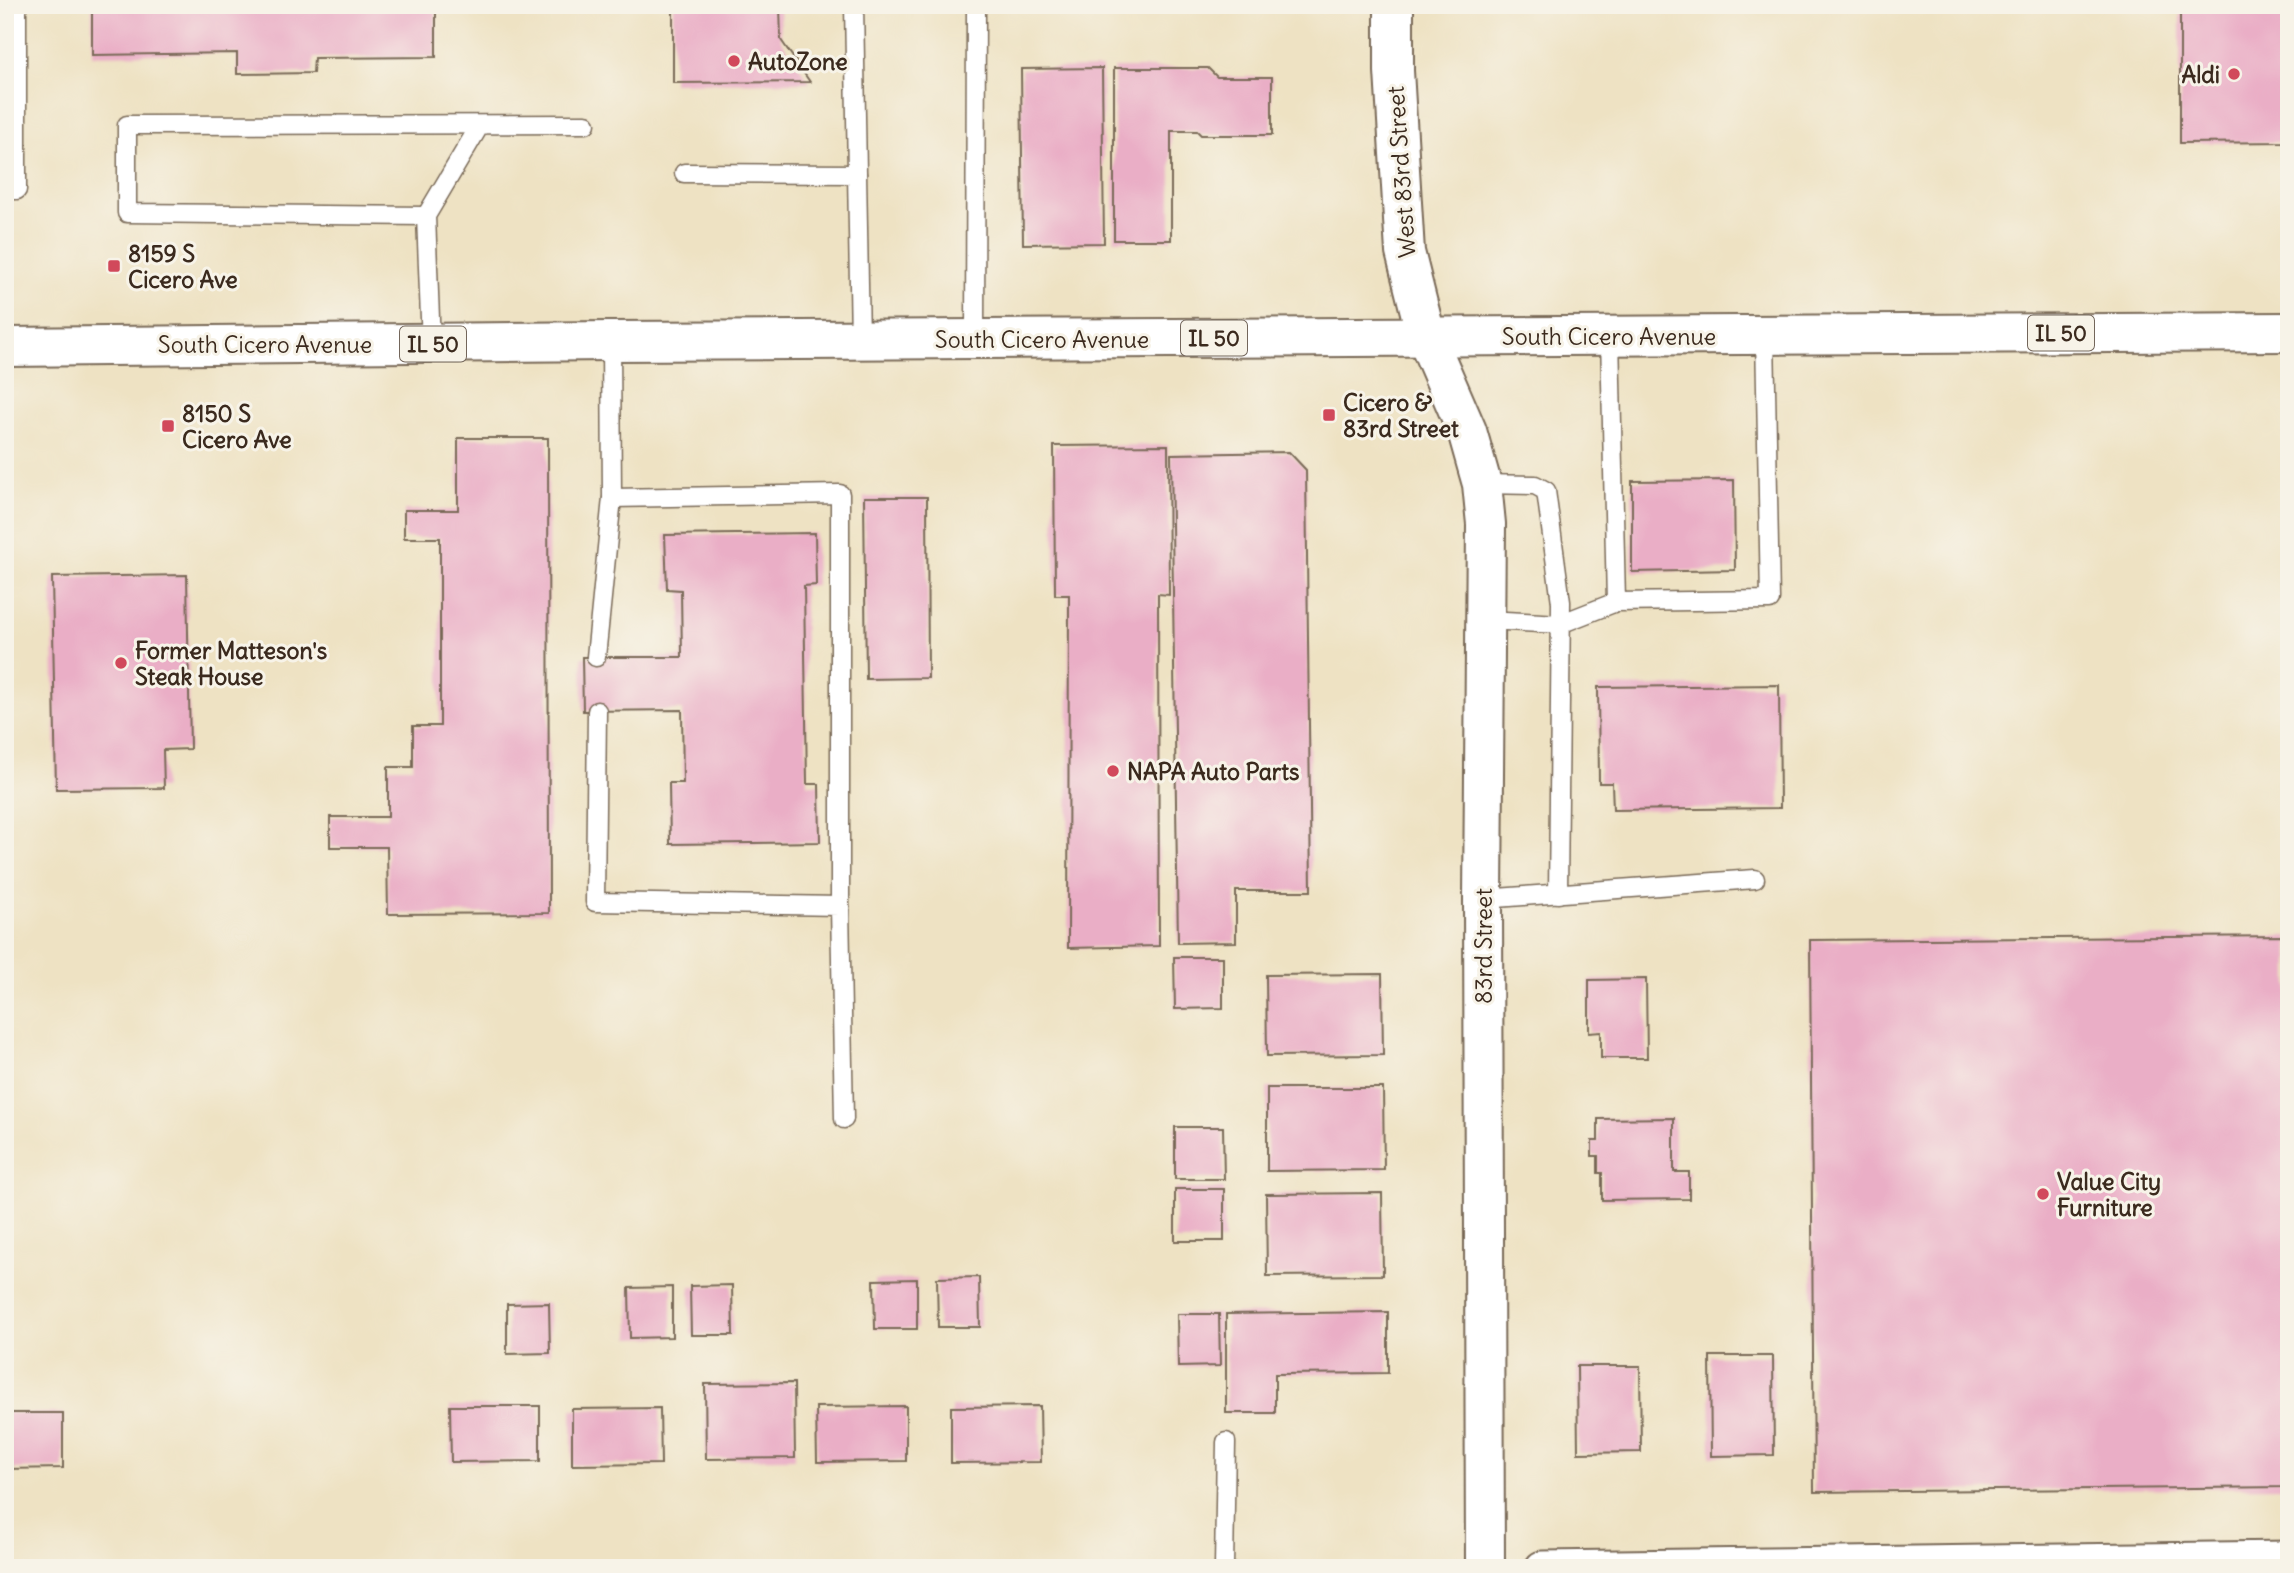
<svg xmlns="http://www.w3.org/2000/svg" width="2294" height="1573" font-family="Delius,sans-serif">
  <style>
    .building { fill: #eaaec6 }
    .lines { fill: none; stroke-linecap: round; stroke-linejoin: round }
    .service-casing { stroke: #7a6a58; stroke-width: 21 }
    .minor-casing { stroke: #7a6a58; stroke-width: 37 }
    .tertiary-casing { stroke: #7a6a58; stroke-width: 42 }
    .primary-casing { stroke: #7a6a58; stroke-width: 42 }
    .service { stroke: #fff; stroke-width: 18 }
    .minor { stroke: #fff; stroke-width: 33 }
    .tertiary { stroke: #fff; stroke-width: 38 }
    .primary { stroke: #fff; stroke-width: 38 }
    .poi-dot { fill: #d1495b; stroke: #f7f3e8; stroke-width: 2.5 }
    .labels { text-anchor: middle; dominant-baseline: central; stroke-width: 6; stroke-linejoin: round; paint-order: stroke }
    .shield { fill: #f7f3e8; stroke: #73665b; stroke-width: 2 }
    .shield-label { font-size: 21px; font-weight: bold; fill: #3b2a1e }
    .poi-label { font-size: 23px; font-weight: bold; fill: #3b2a1e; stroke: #f7f3e8; text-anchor: start }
    .street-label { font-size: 23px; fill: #3b2a1e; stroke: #f7f3e8 }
  </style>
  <rect width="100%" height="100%" fill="#f7f3e8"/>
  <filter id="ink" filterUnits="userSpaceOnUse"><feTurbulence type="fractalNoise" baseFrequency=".0143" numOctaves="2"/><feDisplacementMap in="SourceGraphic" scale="14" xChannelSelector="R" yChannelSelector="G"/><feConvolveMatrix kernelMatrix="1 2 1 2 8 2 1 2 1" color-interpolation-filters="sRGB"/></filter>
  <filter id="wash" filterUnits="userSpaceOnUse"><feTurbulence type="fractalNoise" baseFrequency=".00686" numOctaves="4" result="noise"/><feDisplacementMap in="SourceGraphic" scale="28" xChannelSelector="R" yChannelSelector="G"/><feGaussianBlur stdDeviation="1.57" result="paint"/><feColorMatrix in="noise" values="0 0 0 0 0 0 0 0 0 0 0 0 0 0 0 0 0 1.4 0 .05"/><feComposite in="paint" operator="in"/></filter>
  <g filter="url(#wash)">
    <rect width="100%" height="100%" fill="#eee2c3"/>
    <g id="blocks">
      <g class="building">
        <path d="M92,5h344v52l-122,1 -1,15 -76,1v-21l-145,2z"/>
        <path d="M673,5h107l1,35 29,42 -137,1z"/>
        <path d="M2180,5h109v137l-109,1z"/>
        <path d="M1102,68l2,175 -81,1 -2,-175z"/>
        <path d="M1114,68h94l9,9h55v58h-71l-4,-4h-26v109h-57z"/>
        <path d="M458,438h90l1,475 -161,1 -1,-67h-57v-30h58v-50h25v-41h27v-188h-36v-28h54z"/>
        <path d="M1168,445l1,150 -11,-1 1,352 -91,2 1,-353h-14l-1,-149z"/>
        <path d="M1289,452l17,18 5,421h-75v51l-58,1 -7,-489z"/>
        <path d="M1734,480l1,90 -103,2v-91z"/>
        <path d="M864,497h63l1,181 -62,1z"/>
        <path d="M815,533l1,52 -12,1 3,198h12l1,58 -150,2 -1,-61h14l-1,-73 -99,1 -1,-54h100l-1,-67 -14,-1 -2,-54z"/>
        <path d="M187,575l3,174 -27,1 1,38 -108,1 -4,-212z"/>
        <path d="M1779,685l1,123 -167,2 -1,-27h-13l-1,-96z"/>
        <path d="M2289,936v551l-475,5 -4,-552z"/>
        <path d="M1174,957h49v51l-48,1z"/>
        <path d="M1382,974l1,81 -116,1 -1,-81z"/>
        <path d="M1646,979l1,79h-46v-26l-12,1v-53z"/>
        <path d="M1267,1088h116l1,82 -117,1z"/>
        <path d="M1674,1118v54h15v27l-87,1v-27h-4v-17h-6v-15h6v-22z"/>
        <path d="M1175,1127h48l1,52h-49z"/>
        <rect x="1175" y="1189" width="49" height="52"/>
        <path d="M1382,1193l1,82 -116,1 -1,-82z"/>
        <path d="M979,1277l1,50h-42l-1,-49z"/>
        <path d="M917,1279v50h-42l-1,-49z"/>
        <path d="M732,1285l1,50h-42l-1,-49z"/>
        <path d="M672,1287v50l-42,1 -1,-50z"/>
        <path d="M549,1303l1,50 -43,1v-50z"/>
        <path d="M1388,1312v61l-113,1v39h-49v-99z"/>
        <path d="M1177,1314h42l1,52 -42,1z"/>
        <path d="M1710,1356h63l1,99 -63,1z"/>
        <path d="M1577,1366h63l1,86 -63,1z"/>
        <path d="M794,1383l1,75 -89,1 -1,-75z"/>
        <path d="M450,1406h90v55l-89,1z"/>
        <path d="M906,1406v55l-89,1 -1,-55z"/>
        <path d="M1040,1406l1,56 -90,1v-56z"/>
        <path d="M660,1408l1,56 -89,1v-56z"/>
        <path d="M5,1413h58v55l-58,1z"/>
      </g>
    </g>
  </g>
  <g filter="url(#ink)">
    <use href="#blocks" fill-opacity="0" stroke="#7a6a58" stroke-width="2"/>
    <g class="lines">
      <defs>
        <g id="service">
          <path d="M854,5l6,335"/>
          <path d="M684,173l173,1"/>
          <path d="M5,190h12v-185"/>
          <path d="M426,216l-299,-3v-88l459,-1"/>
          <path d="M1610,336l6,266 154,-2 -5,-265"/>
          <path d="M975,340l1,-335"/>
          <path d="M431,344l-5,-128 54,-91"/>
          <path d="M1482,484l53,1 11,6 15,111 -3,292"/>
          <path d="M612,498l228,-4v412"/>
          <path d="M1486,620l74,4 56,-22"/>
          <path d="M596,657l16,-159 -1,-157"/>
          <path d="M597,711l-2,191 245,4 4,213"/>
          <path d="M1483,899l272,-20"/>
          <path d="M1224,1568l2,-126"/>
        </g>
        <path id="minor" d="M1542,1568l747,-10"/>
        <path id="tertiary" d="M1394,5v66l11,181 21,84 41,95 15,53 4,40 -3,375 2,669"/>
        <path id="primary" d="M5,347l606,-6 1678,-9"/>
      </defs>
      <use href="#service" class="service-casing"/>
      <use href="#minor" class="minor-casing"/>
      <use href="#tertiary" class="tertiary-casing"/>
      <use href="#primary" class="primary-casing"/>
      <use href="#service" class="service"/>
      <use href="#minor" class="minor"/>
      <use href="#tertiary" class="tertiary"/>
      <use href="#primary" class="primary"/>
    </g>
  </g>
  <g class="poi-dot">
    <circle cx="734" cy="61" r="7"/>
    <circle cx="2234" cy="74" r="7"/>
    <rect x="107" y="259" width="14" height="14" rx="3.5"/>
    <rect x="1322" y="408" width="14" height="14" rx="3.5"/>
    <rect x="161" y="419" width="14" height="14" rx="3.5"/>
    <circle cx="121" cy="663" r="7"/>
    <circle cx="1113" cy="771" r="7"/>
    <circle cx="2043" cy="1194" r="7"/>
  </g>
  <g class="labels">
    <g class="shield">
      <rect x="2028" y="315.5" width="66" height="35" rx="5"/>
      <rect x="1181" y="320.5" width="66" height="35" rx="5"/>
      <rect x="400" y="326.5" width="66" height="35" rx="5"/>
    </g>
    <g class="shield-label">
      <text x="2061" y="333">IL 50</text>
      <text x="1214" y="338">IL 50</text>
      <text x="433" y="344">IL 50</text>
    </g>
    <g class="poi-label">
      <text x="748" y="61">AutoZone</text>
      <text x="2220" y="74" text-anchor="end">Aldi</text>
      <text x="128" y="253">8159 S<tspan x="128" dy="26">Cicero Ave</tspan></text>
      <text x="1343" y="402">Cicero &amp;<tspan x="1343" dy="26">83rd Street</tspan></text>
      <text x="182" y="413">8150 S<tspan x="182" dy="26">Cicero Ave</tspan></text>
      <text x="135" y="650">Former Matteson's<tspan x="135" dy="26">Steak House</tspan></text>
      <text x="1127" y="771">NAPA Auto Parts</text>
      <text x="2057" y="1181">Value City<tspan x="2057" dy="26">Furniture</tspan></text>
    </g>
    <g class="street-label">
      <text transform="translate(1401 172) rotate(-94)">West 83rd Street</text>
      <text x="1609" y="336">South Cicero Avenue</text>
      <text x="1042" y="339">South Cicero Avenue</text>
      <text x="265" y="344">South Cicero Avenue</text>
      <text transform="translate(1483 946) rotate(-90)">83rd Street</text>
    </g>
  </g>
  <rect width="2294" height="1573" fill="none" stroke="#f7f3e8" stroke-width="28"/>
</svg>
